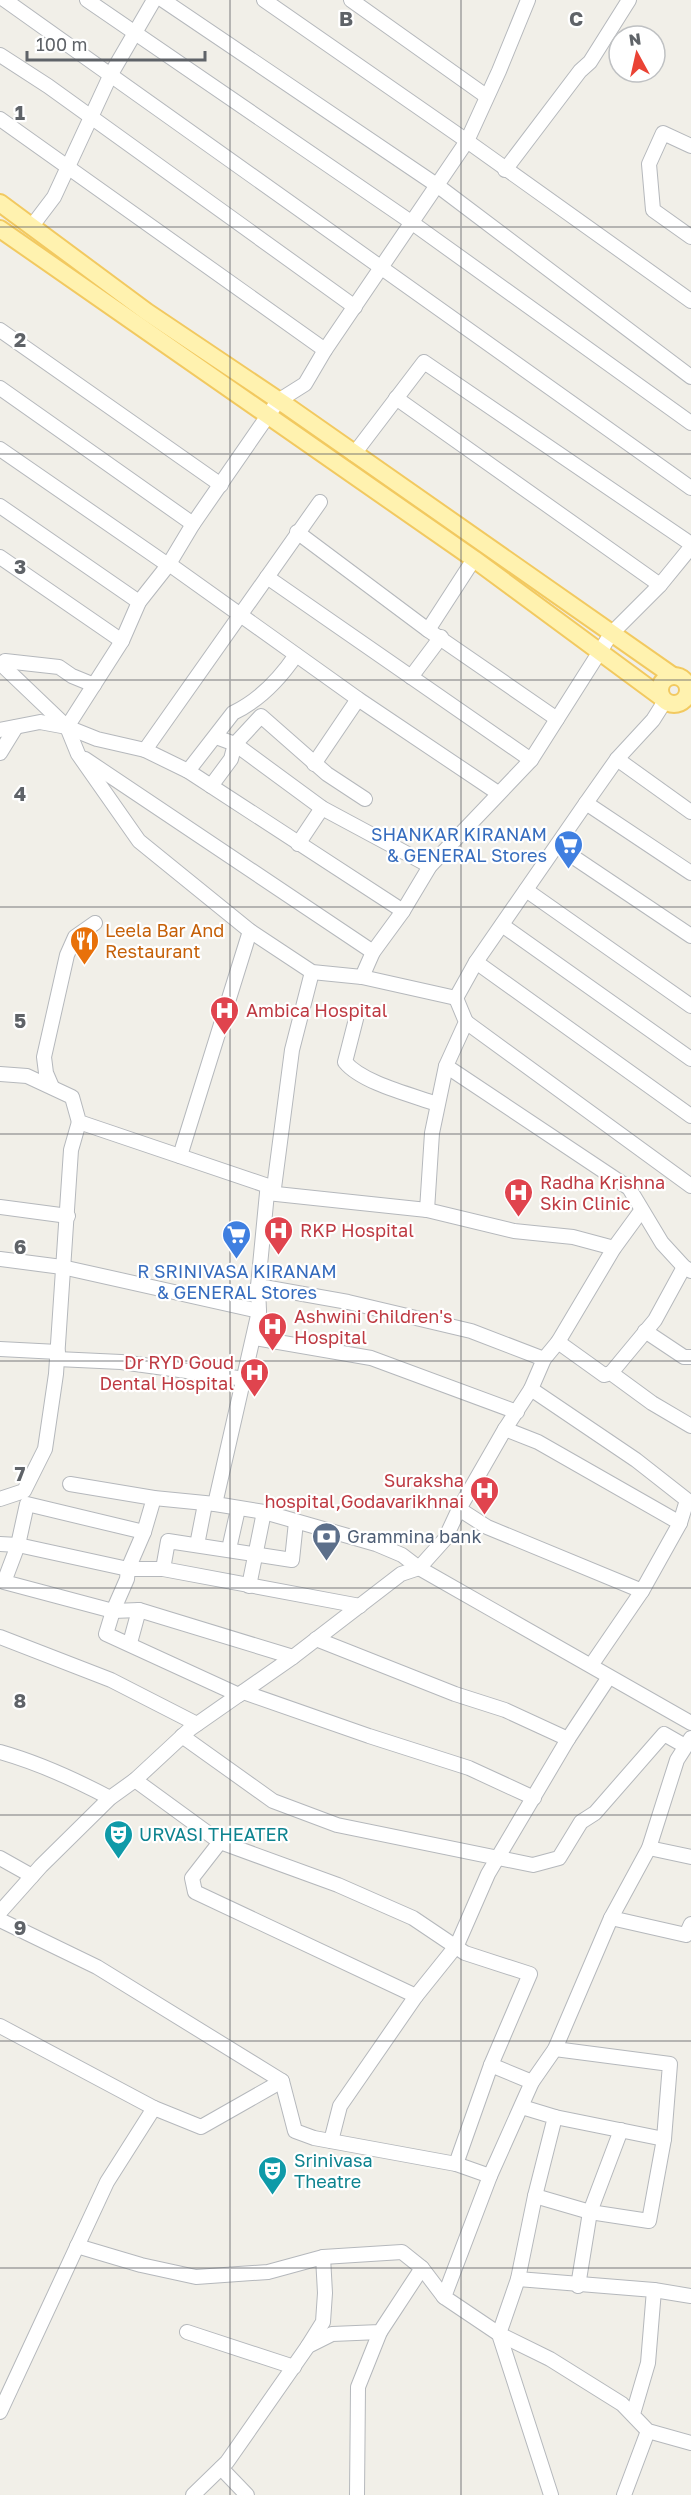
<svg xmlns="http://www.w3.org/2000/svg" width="691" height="2495" font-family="'Golos Text',sans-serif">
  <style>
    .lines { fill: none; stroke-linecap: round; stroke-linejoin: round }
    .minor-casing { stroke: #b5b8bc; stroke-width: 16 }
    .major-casing { stroke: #f2c960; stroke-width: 20 }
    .minor { stroke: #fff; stroke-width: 14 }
    .major { stroke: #fff2af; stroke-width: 16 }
    .grid { fill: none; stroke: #5f6368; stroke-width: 1.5; stroke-opacity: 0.55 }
    .labels { text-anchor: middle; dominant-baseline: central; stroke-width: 4.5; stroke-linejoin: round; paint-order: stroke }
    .shop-label { font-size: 18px; fill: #366cbe; stroke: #fff; text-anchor: end }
    .food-label { font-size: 18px; fill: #c56008; stroke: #fff; text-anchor: start }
    .health-label { font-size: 18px; fill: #be3a42; stroke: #fff; text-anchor: start }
    .service-label { font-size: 18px; fill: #4e5e75; stroke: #fff; text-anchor: start }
    .culture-label { font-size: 18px; fill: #0d838f; stroke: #fff; text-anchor: start }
    .grid-label { font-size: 20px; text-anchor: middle; font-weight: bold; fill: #5f6368; stroke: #fff; stroke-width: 4.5; stroke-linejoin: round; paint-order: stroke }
  </style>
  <rect width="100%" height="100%" fill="#f1efe8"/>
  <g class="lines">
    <defs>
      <g id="minor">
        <path d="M5,0l686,488"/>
        <path d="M87,0l324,222 280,201"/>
        <path d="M163,0l275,186 253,191"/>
        <path d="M264,0l203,141 224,160"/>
        <path d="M351,0l135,96"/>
        <path d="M0,55l48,31 307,221"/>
        <path d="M0,119l325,231"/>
        <path d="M691,146l-28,-13 -14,31 4,46 38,27"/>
        <path d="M505,170l75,-99 10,-9 39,-62"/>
        <path d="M32,226l22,-29 57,-123 43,-74"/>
        <path d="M0,330l221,155"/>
        <path d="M0,388l193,136"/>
        <path d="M396,398l264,187"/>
        <path d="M0,449l168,116"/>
        <path d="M354,454l70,-92 267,182"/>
        <path d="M0,506l139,96"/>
        <path d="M297,532l131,98 129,89"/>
        <path d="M0,557l122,84"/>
        <path d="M169,564l189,135 140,94"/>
        <path d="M267,577l264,183"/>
        <path d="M428,630l46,-71"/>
        <path d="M0,663l67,64"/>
        <path d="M1,664l4,-3 54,6 13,9 22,9"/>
        <path d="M411,677l30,-40"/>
        <path d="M0,730l40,-8 27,5 30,12 48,11 175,-248"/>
        <path d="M216,737l19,7 87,64 108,58"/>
        <path d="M145,750l43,21 215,140"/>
        <path d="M0,753l16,-26"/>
        <path d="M85,759l288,193"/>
        <path d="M617,759l74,53"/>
        <path d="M314,764l44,-65"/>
        <path d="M188,771l45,-58c27,-13 46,-33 63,-58"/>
        <path d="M211,786l20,-27 4,-15 26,-28 66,58 38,25"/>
        <path d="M586,803l105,70"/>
        <path d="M298,844l24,-36"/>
        <path d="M557,846l134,90"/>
        <path d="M526,890l165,116"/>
        <path d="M502,925l189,134"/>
        <path d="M476,962l215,154"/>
        <path d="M312,972l-20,78 -18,138 -7,5 -9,93 1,25 -44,193 49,8 112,32 26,11 17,13 272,155"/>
        <path d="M362,977l11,-25 30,-41 27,-45 101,-106 80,-126 49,-49 31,-38"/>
        <path d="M456,998l-94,-21 -50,-5 -62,-41 -111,-90 -61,-87 -11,-27 55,-86 17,-39 30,-38 24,-40 85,-123 27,-17 20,-34 142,-209 32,-70 29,-71"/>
        <path d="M456,998l10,24 -20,44 183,122 33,55 22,24 7,4"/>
        <path d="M456,998l20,-36 110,-159 31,-44 36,-39 12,-19"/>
        <path d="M356,1019l-11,43c17,21 67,33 92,42"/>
        <path d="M466,1022l225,164"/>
        <path d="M0,1074l27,2 45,21 7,25 195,66"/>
        <path d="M52,1087l-6,-14 -2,-16 23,-102 8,-18 20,-14"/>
        <path d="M180,1156l70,-225"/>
        <path d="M267,1193l160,17 5,-77 14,-67"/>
        <path d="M0,1207l68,9"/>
        <path d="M427,1210l87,21 59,6 41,11"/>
        <path d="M0,1259l62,8 197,44"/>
        <path d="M258,1286l90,16 123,29 73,28"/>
        <path d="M645,1331l39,26h7"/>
        <path d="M254,1338l117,20 146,54"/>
        <path d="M558,1342l46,33 7,-2 41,30 39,23"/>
        <path d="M0,1349l58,3"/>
        <path d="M57,1359l64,3 124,17"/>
        <path d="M611,1373l44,-53 29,-53"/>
        <path d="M505,1429l33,13 142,81"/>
        <path d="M70,1484l84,14 61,6"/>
        <path d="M154,1498l-10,34 -16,37 -1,10 -14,32 -7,23 133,61"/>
        <path d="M0,1499l24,-8 21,-42 11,-75 15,-224 8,-28"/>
        <path d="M459,1509l28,18 155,64 38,-68 7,-23 -51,-40 -105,-71"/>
        <path d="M144,1532l-117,-28 -9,41 110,24h35l197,37"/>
        <path d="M0,1544l18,1 -14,37 109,29 26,-1 154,47"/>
        <path d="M197,1545l8,-41"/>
        <path d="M229,1549l9,-40"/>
        <path d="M163,1569l5,-28 124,19 4,-38"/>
        <path d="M249,1586l15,-74"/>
        <path d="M0,1637l111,43 86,44"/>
        <path d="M316,1639l139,55 50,16 63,29"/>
        <path d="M130,1643l9,-33"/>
        <path d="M592,1664l50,-73"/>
        <path d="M243,1692l126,44 100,32 65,30"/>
        <path d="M182,1736l91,65 64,24 196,40 26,-7 22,-36 14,-9 69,-79 21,12"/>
        <path d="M0,1752c39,11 74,27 110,46"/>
        <path d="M135,1780l85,62 118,43 75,33 52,35 65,21 -39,91 -35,99"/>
        <path d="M220,1842l-28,36 3,14 221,104 41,-51 31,-71 80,-135 41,-62"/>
        <path d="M649,1848l42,9"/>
        <path d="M0,1858l32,18"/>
        <path d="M0,1912l41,-46 69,-68 25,-18 55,-51 103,-72 108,-83 18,-6 26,-29 14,-30 46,-80 26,-40 13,-30 14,-17 56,-94 27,-37"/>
        <path d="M611,1918l75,17 5,-11"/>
        <path d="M0,1920l97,47 185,114 -81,46 -47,-19"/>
        <path d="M0,2026l154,82 -47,74 -107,230"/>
        <path d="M491,2065l41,17"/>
        <path d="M282,2081l13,50 19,7 142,26 34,12"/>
        <path d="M555,2117l109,22"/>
        <path d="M331,2141l9,-35 76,-110"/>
        <path d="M535,2196l55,16 59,9 15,-82 6,-75 -115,-15"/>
        <path d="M77,2246l64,19 55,12 72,-5 55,-15 79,-5 20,16 22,29"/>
        <path d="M518,2279l17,-83 20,-79 -33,-10"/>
        <path d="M578,2286l12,-74 31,-82"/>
        <path d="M654,2290l37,6"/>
        <path d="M187,2332l107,35"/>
        <path d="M308,2346l15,-24 2,-29 -2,-36"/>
        <path d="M633,2414l15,-51 6,-73 -136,-11 -19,55 51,25 72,45 26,27 43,12"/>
        <path d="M221,2468l26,27"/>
        <path d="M193,2495l34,-33 81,-116 24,-12 48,-2 42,-64"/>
        <path d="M357,2495l1,-108 22,-55"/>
        <path d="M551,2495l-52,-161 -55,-37 46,-121 42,-94 23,-33 56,-131 38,-70 28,-88 14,-22"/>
        <path d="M624,2495l24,-64"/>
      </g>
      <g id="major">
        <path d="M0,203l147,109 140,94 386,270"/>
        <path d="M0,229l474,330 187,138"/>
        <circle cx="674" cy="690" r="14"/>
      </g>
    </defs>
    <use href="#minor" class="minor-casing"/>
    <use href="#major" class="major-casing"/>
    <use href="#minor" class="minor"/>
    <use href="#major" class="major"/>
  </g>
  <path class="grid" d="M230,0v2495M461,0v2495M0,227h691M0,454h691M0,680h691M0,907h691M0,1134h691M0,1361h691M0,1588h691M0,1815h691M0,2041h691M0,2268h691"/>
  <defs>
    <symbol id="supermarket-pin" viewBox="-11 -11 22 30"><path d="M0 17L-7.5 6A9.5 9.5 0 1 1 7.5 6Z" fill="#3f7fe0" stroke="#fff"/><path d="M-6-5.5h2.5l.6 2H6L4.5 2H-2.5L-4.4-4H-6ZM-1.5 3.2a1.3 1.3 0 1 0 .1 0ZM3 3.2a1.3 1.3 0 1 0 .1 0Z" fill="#fff"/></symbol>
    <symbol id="restaurant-pin" viewBox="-11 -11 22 30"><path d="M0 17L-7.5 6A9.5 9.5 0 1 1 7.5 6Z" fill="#e8710a" stroke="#fff"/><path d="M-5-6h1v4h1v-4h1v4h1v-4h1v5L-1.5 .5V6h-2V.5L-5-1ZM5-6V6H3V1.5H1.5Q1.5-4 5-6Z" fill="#fff"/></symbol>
    <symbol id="hospital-pin" viewBox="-11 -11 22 30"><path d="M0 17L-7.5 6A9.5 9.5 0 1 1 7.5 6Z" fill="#e0444e" stroke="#fff"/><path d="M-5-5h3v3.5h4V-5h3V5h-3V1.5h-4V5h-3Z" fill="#fff"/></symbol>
    <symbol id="bank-pin" viewBox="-11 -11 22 30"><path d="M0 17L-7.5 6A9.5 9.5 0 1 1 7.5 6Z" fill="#5c6f8a" stroke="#fff"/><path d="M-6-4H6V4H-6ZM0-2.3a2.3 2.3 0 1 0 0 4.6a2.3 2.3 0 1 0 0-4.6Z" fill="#fff"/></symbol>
    <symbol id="theatre-pin" viewBox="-11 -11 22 30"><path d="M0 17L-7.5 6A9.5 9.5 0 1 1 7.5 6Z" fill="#0f9aa8" stroke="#fff"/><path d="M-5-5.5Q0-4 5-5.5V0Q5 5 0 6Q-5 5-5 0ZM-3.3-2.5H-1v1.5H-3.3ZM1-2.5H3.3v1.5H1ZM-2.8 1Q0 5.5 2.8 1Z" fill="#fff"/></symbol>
  </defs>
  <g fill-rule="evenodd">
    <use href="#supermarket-pin" x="552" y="828" width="33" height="45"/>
    <use href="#restaurant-pin" x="68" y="924" width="33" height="45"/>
    <use href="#hospital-pin" x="208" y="994" width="33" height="45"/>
    <use href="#hospital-pin" x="502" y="1176" width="33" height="45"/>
    <use href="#hospital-pin" x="262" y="1214" width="33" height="45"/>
    <use href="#supermarket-pin" x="220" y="1218" width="33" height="45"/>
    <use href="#hospital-pin" x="256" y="1310" width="33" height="45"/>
    <use href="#hospital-pin" x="238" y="1356" width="33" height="45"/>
    <use href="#hospital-pin" x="468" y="1474" width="33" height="45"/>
    <use href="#bank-pin" x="310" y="1520" width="33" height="45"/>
    <use href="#theatre-pin" x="102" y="1818" width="33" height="45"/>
    <use href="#theatre-pin" x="256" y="2154" width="33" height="45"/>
  </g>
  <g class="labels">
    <g class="shop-label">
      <text x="547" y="834">SHANKAR KIRANAM<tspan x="547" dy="21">&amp; GENERAL Stores</tspan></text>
      <text x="237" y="1271" text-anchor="middle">R SRINIVASA KIRANAM<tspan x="237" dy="21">&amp; GENERAL Stores</tspan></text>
    </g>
    <g class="food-label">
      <text x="105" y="930">Leela Bar And<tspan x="105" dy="21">Restaurant</tspan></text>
    </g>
    <g class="health-label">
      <text x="246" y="1010">Ambica Hospital</text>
      <text x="540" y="1182">Radha Krishna<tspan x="540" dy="21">Skin Clinic</tspan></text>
      <text x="300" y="1230">RKP Hospital</text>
      <text x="294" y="1316">Ashwini Children's<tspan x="294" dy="21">Hospital</tspan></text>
      <text x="234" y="1362" text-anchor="end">Dr RYD Goud<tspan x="234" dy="21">Dental Hospital</tspan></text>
      <text x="464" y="1480" text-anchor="end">Suraksha<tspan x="464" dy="21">hospital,Godavarikhnai</tspan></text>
    </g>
    <g class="service-label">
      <text x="347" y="1536">Grammina bank</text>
    </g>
    <g class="culture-label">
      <text x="139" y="1834">URVASI THEATER</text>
      <text x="294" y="2160">Srinivasa<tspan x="294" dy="21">Theatre</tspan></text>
    </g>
  </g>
  <g class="grid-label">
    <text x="346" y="26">B</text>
    <text x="576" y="26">C</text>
    <text x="20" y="120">1</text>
    <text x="20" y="347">2</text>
    <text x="20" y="574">3</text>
    <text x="20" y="801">4</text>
    <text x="20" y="1028">5</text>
    <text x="20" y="1254">6</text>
    <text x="20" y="1481">7</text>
    <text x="20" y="1708">8</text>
    <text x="20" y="1935">9</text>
  </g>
  <g transform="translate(637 54) rotate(352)"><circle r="28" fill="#ffffff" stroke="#bfc1c3" stroke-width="1.5"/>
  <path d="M0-4.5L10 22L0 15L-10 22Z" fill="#ea4335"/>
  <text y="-9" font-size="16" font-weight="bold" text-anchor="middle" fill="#5f6368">N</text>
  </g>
  <path d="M27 51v9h178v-9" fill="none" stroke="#5f6368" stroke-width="3"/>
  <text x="36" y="51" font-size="18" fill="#5f6368" stroke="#ffffff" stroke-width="4.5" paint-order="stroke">100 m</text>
</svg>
